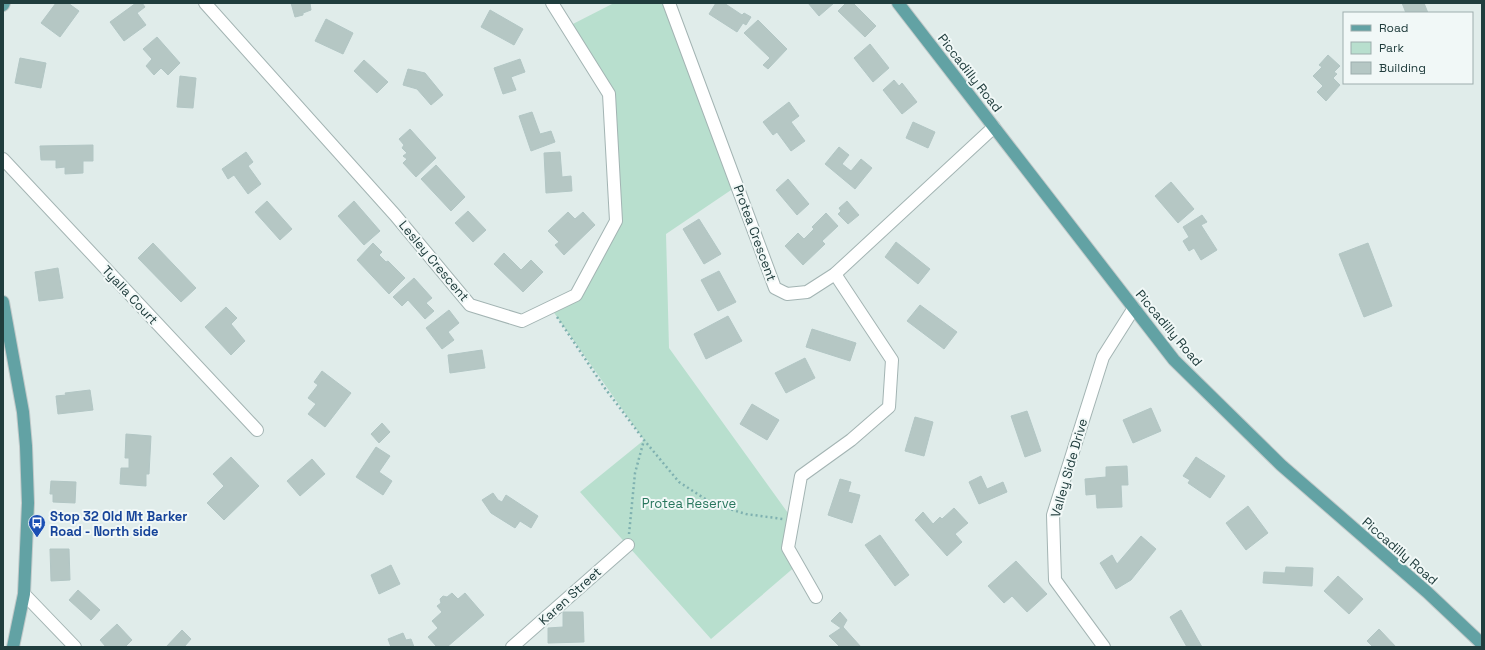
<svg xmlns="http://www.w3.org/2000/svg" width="1485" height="650" font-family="'Space Grotesk',sans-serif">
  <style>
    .green { fill: #b8dfce }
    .building { fill: #b5c7c4; stroke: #b2c6c4 }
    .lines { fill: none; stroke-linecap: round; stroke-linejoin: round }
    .minor-casing { stroke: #a3b4b3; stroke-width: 14 }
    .major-casing { stroke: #c1c9c9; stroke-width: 14 }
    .path { stroke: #7fb1b0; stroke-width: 2.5; stroke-dasharray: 2 3; stroke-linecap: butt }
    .minor { stroke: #fff; stroke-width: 12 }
    .major { stroke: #62a2a4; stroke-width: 12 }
    .labels { text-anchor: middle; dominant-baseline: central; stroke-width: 4; stroke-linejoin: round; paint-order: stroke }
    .street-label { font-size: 13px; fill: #203d3d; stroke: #f1f8f7 }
    .park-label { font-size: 13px; fill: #28765d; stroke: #f1f8f7 }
    .transit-label { font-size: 13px; font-weight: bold; fill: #164399; stroke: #f1f8f7; text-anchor: start }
  </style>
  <rect width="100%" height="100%" fill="#e0ecea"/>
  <path class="green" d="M614,3h55l68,183 -71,48 3,114 124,172 -5,28 9,17 -86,74 -131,-147 64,-52 -94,-133 26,-12 40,-74 -7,-127 -42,-67z"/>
  <g class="building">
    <path d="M56,3h12l11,8 -19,26 -19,-14z"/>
    <path d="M136,3h6l3,4 -8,6 9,12 -22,16 -14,-19z"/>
    <path d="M291,3h19l1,7 -8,3v2l-8,2z"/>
    <path d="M716,3h8l18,12 2,-2 7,4 -5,8 -3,-2 -6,9 -28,-18z"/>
    <path d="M808,3h26l-15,13z"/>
    <path d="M846,3h7l23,23 -11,11 -27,-26z"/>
    <path d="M1402,3h22l4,10h-22z"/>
    <path d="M490,10l33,19 -9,16 -33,-18z"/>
    <path d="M326,19l27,14 -10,21 -28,-13z"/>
    <path d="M758,20l29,29 -19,20 -5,-4 7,-7 -26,-25z"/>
    <path d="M157,37l23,26 -12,12 -7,-7 -7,7 -8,-9 6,-7 -9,-10z"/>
    <path d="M870,44l19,24 -16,14 -19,-24z"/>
    <path d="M1328,55l12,11 -6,6 3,2 -4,4 7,7 -14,16 -9,-9 6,-6 -10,-10 9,-9 -3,-2z"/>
    <path d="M20,58l26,5 -5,25 -26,-5z"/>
    <path d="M520,59l5,13 -14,5 5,13 -13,4 -9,-26z"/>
    <path d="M364,60l24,22 -11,11 -23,-22z"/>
    <path d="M408,69l17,4 18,22 -12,10 -14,-16 -14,-4z"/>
    <path d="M180,76l16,2 -3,30 -16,-1z"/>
    <path d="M894,80l5,6 3,-3 15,19 -15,12 -19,-24z"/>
    <path d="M789,102l10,14 -8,6 14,19 -14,10 -14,-19 -4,3 -10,-13z"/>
    <path d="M532,112l8,22 11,-3 4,11 -24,9 -12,-35z"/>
    <path d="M913,122l22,10 -7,16 -22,-10z"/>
    <path d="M410,129l26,29 -20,19 -13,-14 4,-4 -4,-3 4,-3 -5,-5 2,-3 -5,-6z"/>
    <path d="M93,145v16h-10v12l-18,1v-7l-9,1v-8h-15l-1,-14z"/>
    <path d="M839,147l10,8 -7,9 9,7 10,-12 11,9 -17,21 -30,-25z"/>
    <path d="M246,152l7,10 -5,4 13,18 -13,10 -14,-19 -6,4 -6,-10z"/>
    <path d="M560,152l2,25 9,-1 1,15 -26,2 -2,-40z"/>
    <path d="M436,165l29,32 -14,14 -30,-32z"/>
    <path d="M788,179l21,25 -12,11 -21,-25z"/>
    <path d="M1171,182l23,27 -16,14 -23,-27z"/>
    <path d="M267,201l25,28 -12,11 -25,-28z"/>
    <path d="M354,201l26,30 -16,14 -26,-29z"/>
    <path d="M847,201l12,14 -11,9 -10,-10 3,-3 -2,-3z"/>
    <path d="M468,211l18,19 -13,12 -18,-19z"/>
    <path d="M568,212l7,7 8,-7 12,13 -31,30 -9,-10 4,-3 -11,-11z"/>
    <path d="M826,213l12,13 -16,15 3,3 -22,21 -18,-19 13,-13 6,6 10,-10 -2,-2z"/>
    <path d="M1202,215l5,7 -6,3 16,25 -16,10 -7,-12 -5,3 -6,-10 6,-4 -6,-10z"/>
    <path d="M699,219l22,35 -17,10 -21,-35z"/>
    <path d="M896,242l34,27 -12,15 -33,-27z"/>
    <path d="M153,243l43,45 -15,14 -43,-44z"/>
    <path d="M373,243l9,9 -3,3 7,7 2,-1 17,17 -16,16 -32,-34z"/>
    <path d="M1368,243l24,63 -28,11 -25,-63z"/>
    <path d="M504,253l17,17 10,-10 12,12 -20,20 -29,-28z"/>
    <path d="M58,268l5,30 -24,3 -4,-29z"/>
    <path d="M719,271l17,31 -18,9 -17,-31z"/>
    <path d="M414,278l18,20 -6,5 8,8 -9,8 -17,-19 -6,6 -9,-9z"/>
    <path d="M920,305l37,27 -13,17 -37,-28z"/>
    <path d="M226,307l11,11 -6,6 14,17 -14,14 -26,-28z"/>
    <path d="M449,310l10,13 -11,9 6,8 -12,9 -16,-21z"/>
    <path d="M728,316l14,25 -36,18 -12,-25z"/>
    <path d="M812,329l44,14 -6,18 -44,-14z"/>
    <path d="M482,350l3,18 -35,5 -2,-18z"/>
    <path d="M805,358l10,20 -29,15 -11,-20z"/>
    <path d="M322,371l29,22 -26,34 -17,-13 8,-10 -8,-6 10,-13 -4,-3z"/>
    <path d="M90,390l3,20 -35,4 -2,-18 10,-1 -1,-2z"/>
    <path d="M752,404l27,16 -12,20 -27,-16z"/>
    <path d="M1151,408l10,23 -28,12 -10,-23z"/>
    <path d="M1027,411l14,40 -16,6 -14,-41z"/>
    <path d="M915,417l18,5 -9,34 -19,-5z"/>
    <path d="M382,423l8,9 -11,11 -8,-9z"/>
    <path d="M126,434l25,2 -2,38h-3v12l-26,-2 1,-16h8v-10h-4z"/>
    <path d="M376,447l14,9 -11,16 13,9 -9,14 -27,-18z"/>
    <path d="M231,457l28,29 -35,34 -17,-17 17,-17 -11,-12z"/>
    <path d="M1196,457l29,19 -15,22 -22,-15 2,-3 -7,-4z"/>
    <path d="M312,459l13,15 -25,22 -13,-15z"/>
    <path d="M1127,466l1,19h-7l1,22 -25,1 -1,-14 -10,1 -1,-16 21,-2v-10z"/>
    <path d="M981,476l6,13 16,-7 4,10 -28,12 -10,-22z"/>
    <path d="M840,479l11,3 -3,10 12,3 -8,28 -24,-8z"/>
    <path d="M51,481l25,1 -1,21 -22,-1v-8h-3z"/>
    <path d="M493,493l5,7 4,2 4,-7 32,21 -7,12 -11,-7 -5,7 -24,-15 -9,-13z"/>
    <path d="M1248,506l20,27 -22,17 -20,-27z"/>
    <path d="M954,508l14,15 -13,11 7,8 -15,14 -32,-36 8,-8 10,12 7,-7 2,2z"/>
    <path d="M880,535l29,40 -14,11 -30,-41z"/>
    <path d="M1141,536l15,13 -25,31 -15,9 -16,-26 12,-8 5,9z"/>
    <path d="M50,549h19l1,31 -19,1z"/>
    <path d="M1016,561l31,33 -20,18 -15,-16 -8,7 -16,-17z"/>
    <path d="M391,565l9,19 -21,10 -8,-19z"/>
    <path d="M1286,567l27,1 -1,18 -49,-3 1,-11 21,1z"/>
    <path d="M1338,576l25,23 -14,15 -25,-23z"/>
    <path d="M78,590l22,20 -9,10 -22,-20z"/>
    <path d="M452,593l6,6 7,-6 19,22 -37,32h-10l-9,-10 10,-9 -6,-7 10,-9 -5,-6 4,-3 -1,-4 3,-3 4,1z"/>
    <path d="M1181,610l21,37h-15l-17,-30z"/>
    <path d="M563,612h20l1,30 -36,1v-15l15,-1z"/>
    <path d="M840,612l7,8 -4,7 18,20h-21l-11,-11 12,-8 -10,-7z"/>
    <path d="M117,624l15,16 -7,7h-19l-6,-7z"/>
    <path d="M1379,629l17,18h-23l-6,-6z"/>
    <path d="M182,630l9,9 -7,8h-18z"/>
    <path d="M403,633l3,7 5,-1 3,8h-23l-3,-8z"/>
  </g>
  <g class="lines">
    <defs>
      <g id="minor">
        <path d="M205,3l190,212 75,90 52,16 54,-26 40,-74 -7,-127 -57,-91"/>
        <path d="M669,3l106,285 12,6 20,-2 28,-18 159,-147"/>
        <path d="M3,159l254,271"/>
        <path d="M24,594l51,53"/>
        <path d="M816,597l-28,-49 13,-72 50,-36 38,-33 3,-47 -57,-86"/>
        <path d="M512,647l116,-102"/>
        <path d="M1104,647l-49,-67 -2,-65 50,-158 31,-49"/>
      </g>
      <g id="major">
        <path d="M898,3l276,357 107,105 146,127 55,52"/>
        <path d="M3,5l1,-2"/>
        <path d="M3,302l20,110 3,34 2,57 -4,91 -11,53"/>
      </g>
    </defs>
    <use href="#minor" class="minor-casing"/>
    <use href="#major" class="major-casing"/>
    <g class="path">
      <path d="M557,317l47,70 40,53 35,42 34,22 33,10 37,5"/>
      <path d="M629,534l6,-61 9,-33"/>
    </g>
    <use href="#minor" class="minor"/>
    <use href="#major" class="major"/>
  </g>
  <defs>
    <symbol id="bus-pin" viewBox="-11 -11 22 30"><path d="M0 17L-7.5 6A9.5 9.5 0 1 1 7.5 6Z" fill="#1a4fb4" stroke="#f1f8f7"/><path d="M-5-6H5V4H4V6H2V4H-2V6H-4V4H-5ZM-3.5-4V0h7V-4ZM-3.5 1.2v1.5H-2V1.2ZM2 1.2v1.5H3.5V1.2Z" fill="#fff"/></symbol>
  </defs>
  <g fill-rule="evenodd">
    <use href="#bus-pin" x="27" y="513" width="20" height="27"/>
  </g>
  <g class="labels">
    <g class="street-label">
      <text transform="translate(970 73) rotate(52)">Piccadilly Road</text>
      <text transform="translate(755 233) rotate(70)">Protea Crescent</text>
      <text transform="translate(434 261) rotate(50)">Lesley Crescent</text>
      <text transform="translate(130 295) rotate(47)">Tyalla Court</text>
      <text transform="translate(1169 328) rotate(50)">Piccadilly Road</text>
      <text transform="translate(1069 468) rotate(-74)">Valley Side Drive</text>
      <text transform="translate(1400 551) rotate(41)">Piccadilly Road</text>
      <text transform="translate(570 596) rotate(-42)">Karen Street</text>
    </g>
    <g class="park-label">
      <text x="689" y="503">Protea Reserve</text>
    </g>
    <g class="transit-label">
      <text x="50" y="516">Stop 32 Old Mt Barker<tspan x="50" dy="15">Road - North side</tspan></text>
    </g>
  </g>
  <rect width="1485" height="650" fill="none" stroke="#203d3d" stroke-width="8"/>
  <rect x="1343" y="12" width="130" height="72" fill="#f1f8f7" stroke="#9dadad"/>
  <rect x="1351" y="25" width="20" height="6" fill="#62a2a4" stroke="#9dadad"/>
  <text x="1379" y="32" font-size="12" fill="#203d3d">Road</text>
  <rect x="1351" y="42" width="20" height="12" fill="#b8dfce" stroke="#9dadad"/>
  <text x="1379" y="52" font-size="12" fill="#203d3d">Park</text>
  <rect x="1351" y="62" width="20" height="12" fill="#b5c7c4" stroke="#9dadad"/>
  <text x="1379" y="72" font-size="12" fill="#203d3d">Building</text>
</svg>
